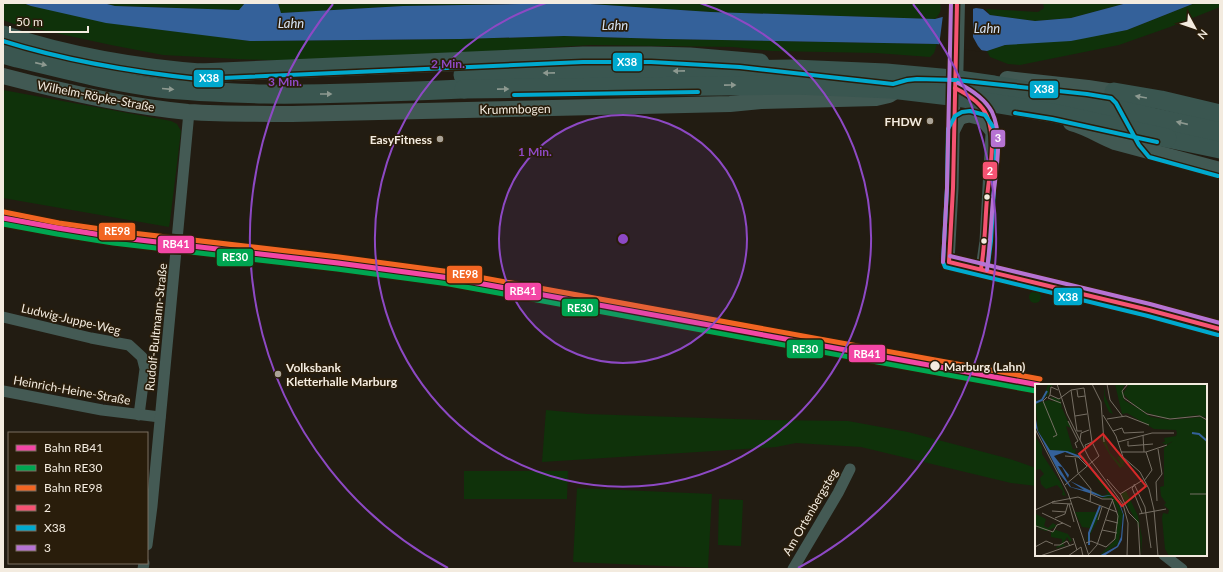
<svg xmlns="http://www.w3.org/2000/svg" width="1223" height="572" font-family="Lato,sans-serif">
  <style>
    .green { fill: #0f320a }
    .water { fill: #34619a }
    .pier { fill: #221c12 }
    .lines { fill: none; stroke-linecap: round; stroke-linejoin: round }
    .minor { stroke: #445a54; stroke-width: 11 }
    .secondary { stroke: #415953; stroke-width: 16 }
    .trunk { stroke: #3a5650; stroke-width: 19 }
    .trunk-bridge { stroke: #3a5650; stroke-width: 19 }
    .bus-1-casing { stroke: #291d0b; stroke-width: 7 }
    .bus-2-casing { stroke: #291d0b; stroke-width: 7 }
    .bus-3-casing { stroke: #291d0b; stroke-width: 7 }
    .bus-1 { stroke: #f65372; stroke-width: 4 }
    .bus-2 { stroke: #00a9ce; stroke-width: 4 }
    .bus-3 { stroke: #b673d3; stroke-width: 4 }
    .rail-1-casing { stroke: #291d0b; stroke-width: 8 }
    .rail-2-casing { stroke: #291d0b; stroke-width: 8 }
    .rail-3-casing { stroke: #291d0b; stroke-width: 8 }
    .rail-1 { stroke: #f346a5; stroke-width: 5 }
    .rail-2 { stroke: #00a651; stroke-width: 5 }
    .rail-3 { stroke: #f26522; stroke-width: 5 }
    .oneway { fill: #8d9990 }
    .ring { fill: none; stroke: #8d49c4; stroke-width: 2 }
    .poi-dot { fill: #aaa397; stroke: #291d0b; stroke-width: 1.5 }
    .bus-dot { fill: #f3ebdf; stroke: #291d0b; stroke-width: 1.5 }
    .labels { text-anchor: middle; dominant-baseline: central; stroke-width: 3.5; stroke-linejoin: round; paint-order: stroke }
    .street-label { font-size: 12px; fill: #f3ebdf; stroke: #291d0b }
    .poi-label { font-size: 12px; font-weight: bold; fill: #f3ebdf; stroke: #291d0b; text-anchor: end }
    .stop-label { font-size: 12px; font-weight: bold; fill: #f3ebdf; stroke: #291d0b; text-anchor: start }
    .water-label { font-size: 13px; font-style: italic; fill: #d4e2f4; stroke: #291d0b }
    .inset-river { fill: none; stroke: #34619a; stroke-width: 2 }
    .inset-road { fill: none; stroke: #766f64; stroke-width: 1 }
    .view { fill: #d62828; fill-opacity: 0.15; stroke: #d62828; stroke-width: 2 }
    .inset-edge { fill: none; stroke: #f3ebdf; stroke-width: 2 }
    .centre { fill: #8d49c4; stroke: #291d0b; stroke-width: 2 }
    .ring-label { font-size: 12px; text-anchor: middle; font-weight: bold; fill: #8d49c4; stroke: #291d0b; stroke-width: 3.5; stroke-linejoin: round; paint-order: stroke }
    .line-badge { stroke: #291d0b; stroke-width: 1.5 }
    .badge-label { font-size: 11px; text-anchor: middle; font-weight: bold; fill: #fff }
  </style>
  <rect width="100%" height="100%" fill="#221c12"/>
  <g class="green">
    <path d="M3,3h20l8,3 219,35 211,-2 103,-3 100,3 273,5 -3,9 -4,4 -54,-4 -104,-2 -39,-4 -143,-2 -267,17 -86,-3 -74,-4 -52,-10 -97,-21 -11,-4z"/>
    <path d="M103,3h142l-6,7 -124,-4z"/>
    <path d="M278,3h287l-162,3 -122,7z"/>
    <path d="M575,3h365c2,7 0,11 -5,16l-224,-7z"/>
    <path d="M1043,3h84l-56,15 -36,3 -45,-6 -4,-6 52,3 6,-4z"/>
    <path d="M1195,3h25v4l-50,20 -51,18 -99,20 -12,-1 -18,-7 -3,-6 18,-6 122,-15z"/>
    <path d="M3,90l168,31 6,3 4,7 -11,90 -1,6 -166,-29z"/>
    <circle cx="1035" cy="297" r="6"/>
    <path d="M546,410l41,4 177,6 84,1 60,11 102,27 26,9v18l-25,-3 -150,-36 -65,-4 -20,4 -234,15z"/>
    <path d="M464,471h104l-1,28h-103z"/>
    <path d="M577,488l135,6 -4,74 -135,-6z"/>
    <path d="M719,499l24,1 -2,46 -23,-1z"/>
  </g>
  <path class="water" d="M23,3h80l12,3 124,4 6,-7h33l3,10 122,-7 172,-3 136,9 224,7 41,-11 7,1 7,6 45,6 36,-3 56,-15h68l-68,27 -56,11 -66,4 -18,6 -50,-7 -273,-5 -100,-3 -103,3 -211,2 -144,-18 -75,-17z"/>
  <path class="pier" d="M973,7v30l5,9 5,6 -44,-6 4,-31z"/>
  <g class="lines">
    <g class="minor">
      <path d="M955,91l-2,97 -4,74 32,7 168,41 71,19"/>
      <path d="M978,105l9,11 4,18 -6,107 -4,28"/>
      <path d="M955,130l5,-10 4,-2 5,-1 12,3 8,10"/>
      <path d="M3,317l88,21 38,7 13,12 3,12 -6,46"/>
      <path d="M3,391l99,19 58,7"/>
      <path d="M147,545l5,-39 37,-394"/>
      <path d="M1164,555l18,14"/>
      <path d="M143,569l1,-6"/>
      <path d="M793,569l45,-76 12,-24"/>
    </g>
    <g class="secondary">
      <path d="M3,76c61,16 122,30 185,36 35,2 69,2 104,2l438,-10 31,-3 115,-3 13,-3 8,-5"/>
      <path d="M1007,79l81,9 26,4 4,3 4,5"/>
      <path d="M955,88l2,-85"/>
      <path d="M1071,123c16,4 29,13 44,19l105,28"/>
    </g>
    <g class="trunk">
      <path d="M3,35c67,22 138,34 209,39"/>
      <path d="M3,54l14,4c47,11 94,24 142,30 35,4 70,5 105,6 67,1 133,-2 200,-5"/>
      <path d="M200,73l383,-17h68l39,1 70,6"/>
      <path d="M1114,92l47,8 59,14"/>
      <path d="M1167,138l53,11"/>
    </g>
    <g class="trunk-bridge">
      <path d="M463,75l330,-6 93,4 66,6 42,6 62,11 164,36"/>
      <path d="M464,89l331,-4 96,4 59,7 103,17 114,25"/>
    </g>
    <defs>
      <g id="bus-1">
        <path d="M955,88c12,6 27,16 32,28 10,23 2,58 0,82 -2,24 -2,48 -6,71"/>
        <path d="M949,262l200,48 71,19"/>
        <path d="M949,262l4,-74 4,-185"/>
      </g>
      <g id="bus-2">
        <path d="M3,41c64,20 130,31 196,38l384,-17h68l89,5 153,17 14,-4 10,-1 39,1 131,14 24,4 5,5 23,42 10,12 69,19"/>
        <path d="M514,95l184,-3"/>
        <path d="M1015,113l37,6 105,23"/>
        <path d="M988,264l3,-23 6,-107 -1,-3 -11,-16 -15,-4 -8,1 -7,4 -7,13 -1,59 -4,74 2,5 203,49 70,19"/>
      </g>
      <g id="bus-3">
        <path d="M958,83c12,6 27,16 34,29 12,25 3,62 1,88 -2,23 -3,47 -6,70"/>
        <path d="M950,256l200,48 70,19"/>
        <path d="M943,262l4,-74 4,-185"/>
      </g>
    </defs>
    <use href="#bus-1" class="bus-1-casing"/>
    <use href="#bus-2" class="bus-2-casing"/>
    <use href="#bus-3" class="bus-3-casing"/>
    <use href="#bus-1" class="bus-1"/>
    <use href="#bus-2" class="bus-2"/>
    <use href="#bus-3" class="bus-3"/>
    <defs>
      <path id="rail-1" d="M3,218l55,10 56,9 224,26 112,15 589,107"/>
      <path id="rail-2" d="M3,224l54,10 56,9 224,26 112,15 587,107"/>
      <path id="rail-3" d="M4,212l55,11 56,8 224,26 112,15 589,107"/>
    </defs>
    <use href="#rail-1" class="rail-1-casing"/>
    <use href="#rail-2" class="rail-2-casing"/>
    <use href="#rail-3" class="rail-3-casing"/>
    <use href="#rail-1" class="rail-1"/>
    <use href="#rail-2" class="rail-2"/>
    <use href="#rail-3" class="rail-3"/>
  </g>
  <defs><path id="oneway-solid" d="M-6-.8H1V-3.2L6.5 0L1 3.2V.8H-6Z"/></defs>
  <g class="oneway">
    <use href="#oneway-solid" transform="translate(41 64) rotate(13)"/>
    <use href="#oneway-solid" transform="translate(679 71) rotate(179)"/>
    <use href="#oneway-solid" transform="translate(549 73) rotate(179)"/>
    <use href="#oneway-solid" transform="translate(730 85) rotate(-1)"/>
    <use href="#oneway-solid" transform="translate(168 89) rotate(5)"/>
    <use href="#oneway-solid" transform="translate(503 89) rotate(-1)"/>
    <use href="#oneway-solid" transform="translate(326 94)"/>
    <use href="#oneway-solid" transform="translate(1141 97) rotate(-170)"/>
    <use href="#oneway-solid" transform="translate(1182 123) rotate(-167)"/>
  </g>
  <circle cx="623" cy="239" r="124" fill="#8d49c4" fill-opacity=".12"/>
  <g class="ring">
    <circle cx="623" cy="239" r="124"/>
    <path d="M700 3A248 248 0 1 1 546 3"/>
    <path d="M448 568A373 373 0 0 1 333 4M913 4A373 373 0 0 1 798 568"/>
  </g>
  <g class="poi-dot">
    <circle cx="930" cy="121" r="4"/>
    <circle cx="440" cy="139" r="4"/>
    <circle cx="278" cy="374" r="4"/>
  </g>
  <g class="bus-dot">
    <circle cx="987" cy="197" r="3.5"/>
    <circle cx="984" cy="241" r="3.5"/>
    <circle cx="935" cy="366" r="5.5"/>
  </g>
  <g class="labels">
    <g class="street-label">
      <text transform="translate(96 96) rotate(11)">Wilhelm-Röpke-Straße</text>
      <text transform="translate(515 109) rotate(-1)">Krummbogen</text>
      <text transform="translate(71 319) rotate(13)">Ludwig-Juppe-Weg</text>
      <text transform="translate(156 327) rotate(-84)">Rudolf-Bultmann-Straße</text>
      <text transform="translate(72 390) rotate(10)">Heinrich-Heine-Straße</text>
      <text transform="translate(810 512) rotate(-60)">Am Ortenbergsteg</text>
    </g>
    <g class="poi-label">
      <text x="922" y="121">FHDW</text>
      <text x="432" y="139">EasyFitness</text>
      <text x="286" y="367" text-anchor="start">Volksbank<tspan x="286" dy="14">Kletterhalle Marburg</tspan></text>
    </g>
    <g class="stop-label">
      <text x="944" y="366">Marburg (Lahn)</text>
    </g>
    <g class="water-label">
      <text x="291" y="23">Lahn</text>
      <text x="615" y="25">Lahn</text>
      <text x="987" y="28">Lahn</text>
    </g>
  </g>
  <g transform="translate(1035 384)">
    <rect width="172" height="172" fill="#221c12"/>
    <path d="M13,0h6l-5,4v6l-11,9 11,-3 5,2 -4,-5 10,2 2,8 -3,2 3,-1 9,20 -5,-2 7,24 3,-1 -1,4 9,4 5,5 -13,-8 -26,-4 -12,-19 -3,-32 3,2 6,-4zM69,0l1,12 8,18 -4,-2 -5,-11zM80,0h11l-3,3 1,13 27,17 19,3 31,-3 6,4v135h-38l-4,-7 -3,-31 1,-5 5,1 1,-4 -5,-5 2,-2 -5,-7 -1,-9 4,-1v-38l9,-7 -7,4 -4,-3h3l-1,-4 12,-2 1,-3 -1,-3 -22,-1 -27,-16 -5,1zM94,0h78v34l-9,-3 -31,4 -28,-9 -16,-16zM0,52l7,11v7l19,29 5,13 -4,-1 1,-4 -6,-6 -11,4 -5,-5 -1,-6 4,-4 -4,-5 -5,1zM65,53h4l6,16 12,13 -5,-9 4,-1 4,6 -2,2 3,6 -3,-4 -3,2 -10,-13zM55,82l23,28 -7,3 8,-2 9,19 -5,30 -19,12 16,-16 3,-30 -6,-12 -10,1 2,-2h-2l-10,-6 12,5 4,-3 -17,-21 12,12zM91,107l12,25 4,22 -1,18 -1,-28 -19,-34zM61,125l3,1 -1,10 -12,22 4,-14 -8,-1 -7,-15h20l3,-1zM1,130l10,5 -2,7 4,2 5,-5 4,3 -10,5 -5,-1 -7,-4zM21,146l12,4 4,6 -2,2 -3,-5 -4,7 2,2 -10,2 7,-5v-4l-11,-2v-5z" fill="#0f320a"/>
    <path d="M0,30l3,17 12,19 17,1 16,6 36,44 5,14 -2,25 -4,7 -14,9h-5l18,-10 4,-9 2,-23 -5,-13 -4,-6 -12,2 -32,-10 -11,-14 -23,-45zM30,68l20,8 27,35 -10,1 -32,-15 14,9 -13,-3 -13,-21 4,1 6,11 1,-3 -15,-19z" fill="#34619a" fill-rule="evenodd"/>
    <path class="inset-river" d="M0,19l7,-3 5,-9M157,49l7,1 8,7M54,161v-12l11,-27"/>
    <path class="inset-road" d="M22,0l10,30 22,44 34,46 5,19 -1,33M57,0l9,18 3,40M72,0l3,16 13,17M93,0l-6,7 2,7 23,16 23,5 30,-3 7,4M36,6l6,41h5M36,6l13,-2 8,54 -7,3 1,4M42,6l1,7 7,-1M15,11l-2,3 13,5M15,11l9,4 12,-9M15,11l1,-8 7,3M12,13l-4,4 14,34 -4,2M68,31l13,21 7,21 17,15 9,17 5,21 4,46M40,32l12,-2M72,35l19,-3 23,9M33,37l10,20 -3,2 2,5M0,45l33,64 21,63M78,47l9,-3 2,5 20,-1M108,51l1,17M45,56l1,-7 8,-3M93,57v5l25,-2M83,58l34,-9h22M86,68h25l21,-7M30,72l13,1 9,9M40,74l3,15M57,78l7,-6 -7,-14M43,89l13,16 -1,13M72,95l14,16 8,18 9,9 2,34M109,97l8,-11 -6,-18M99,100l11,23 6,41M30,101l27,-23M100,101l-3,3 10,25M56,110l11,5h10M85,110l23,-14M155,110h17M78,115l-4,10 8,3M122,117l-1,-19 6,-8 -4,-25M17,118l26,-5 31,12 -12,36 -8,9M17,119l20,1M34,120l5,18M0,126l20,-9M17,127l14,1M7,129l29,14M104,130l27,-5M20,134l10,-4 3,-10M63,136l4,-13M71,136l12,3M1,142l17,6 4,-7 6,-2M67,146l15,3M38,154l4,12M51,159l5,-2 15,6 9,-8 3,-23 -6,-17M19,161h6l7,-4 3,5M0,163l11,-6 7,3M5,172l34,-12M33,172l13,-9 2,9"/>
    <path class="view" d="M68,50l43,52 -24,20 -43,-52z"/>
    <rect width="172" height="172" class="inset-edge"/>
  </g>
  <circle cx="623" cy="239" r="6" class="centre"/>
  <g class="ring-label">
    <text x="448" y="68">2 Min.</text>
    <text x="285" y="86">3 Min.</text>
    <text x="535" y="156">1 Min.</text>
  </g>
  <g class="line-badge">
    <rect x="612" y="52" width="31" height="20" rx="4" fill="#00a9ce"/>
    <rect x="193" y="69" width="31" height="19" rx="4" fill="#00a9ce"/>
    <rect x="1029" y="80" width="30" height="19" rx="4" fill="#00a9ce"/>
    <rect x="990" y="129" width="16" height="19" rx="4" fill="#b673d3"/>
    <rect x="982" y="161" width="16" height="19" rx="4" fill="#f65372"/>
    <rect x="98" y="222" width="38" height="19" rx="4" fill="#f26522"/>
    <rect x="157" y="235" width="38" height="19" rx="4" fill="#f346a5"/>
    <rect x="216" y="248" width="38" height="19" rx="4" fill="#00a651"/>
    <rect x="446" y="265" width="37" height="19" rx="4" fill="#f26522"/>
    <rect x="504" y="282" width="38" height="19" rx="4" fill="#f346a5"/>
    <rect x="1053" y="287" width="30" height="19" rx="4" fill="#00a9ce"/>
    <rect x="561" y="298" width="38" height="19" rx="4" fill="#00a651"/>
    <rect x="786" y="339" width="38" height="20" rx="4" fill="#00a651"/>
    <rect x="848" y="344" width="38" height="19" rx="4" fill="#f346a5"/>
  </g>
  <g class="badge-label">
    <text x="627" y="66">X38</text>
    <text x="209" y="82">X38</text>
    <text x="1044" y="93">X38</text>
    <text x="998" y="142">3</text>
    <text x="990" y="175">2</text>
    <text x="117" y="235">RE98</text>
    <text x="176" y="248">RB41</text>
    <text x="235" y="261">RE30</text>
    <text x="465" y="278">RE98</text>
    <text x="523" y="295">RB41</text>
    <text x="1068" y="301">X38</text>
    <text x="580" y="312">RE30</text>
    <text x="805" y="353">RE30</text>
    <text x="867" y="358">RB41</text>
  </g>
  <rect width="1223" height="572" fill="none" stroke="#f3ebdf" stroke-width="8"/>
  <rect x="8" y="432" width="140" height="132" fill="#291d0b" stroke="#7a6f60"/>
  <rect x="16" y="445" width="20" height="6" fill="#f346a5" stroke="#7a6f60"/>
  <text x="44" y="452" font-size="12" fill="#f3ebdf">Bahn RB41</text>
  <rect x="16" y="465" width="20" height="6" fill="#00a651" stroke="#7a6f60"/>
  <text x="44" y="472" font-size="12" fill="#f3ebdf">Bahn RE30</text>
  <rect x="16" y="485" width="20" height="6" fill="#f26522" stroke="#7a6f60"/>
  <text x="44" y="492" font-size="12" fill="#f3ebdf">Bahn RE98</text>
  <rect x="16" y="505" width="20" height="6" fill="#f65372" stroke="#7a6f60"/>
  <text x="44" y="512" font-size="12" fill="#f3ebdf">2</text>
  <rect x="16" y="525" width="20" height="6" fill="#00a9ce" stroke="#7a6f60"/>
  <text x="44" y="532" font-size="12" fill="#f3ebdf">X38</text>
  <rect x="16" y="545" width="20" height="6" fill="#b673d3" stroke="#7a6f60"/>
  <text x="44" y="552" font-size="12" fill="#f3ebdf">3</text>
  <g transform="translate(1195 28) rotate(130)" stroke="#291d0b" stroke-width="3" paint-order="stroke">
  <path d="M0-3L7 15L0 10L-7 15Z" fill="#f3ebdf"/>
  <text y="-6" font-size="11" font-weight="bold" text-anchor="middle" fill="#f3ebdf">N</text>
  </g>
  <path d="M10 26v6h78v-6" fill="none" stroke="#f3ebdf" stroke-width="2"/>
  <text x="16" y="26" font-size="12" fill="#f3ebdf" stroke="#291d0b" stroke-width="3" paint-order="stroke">50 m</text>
</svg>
